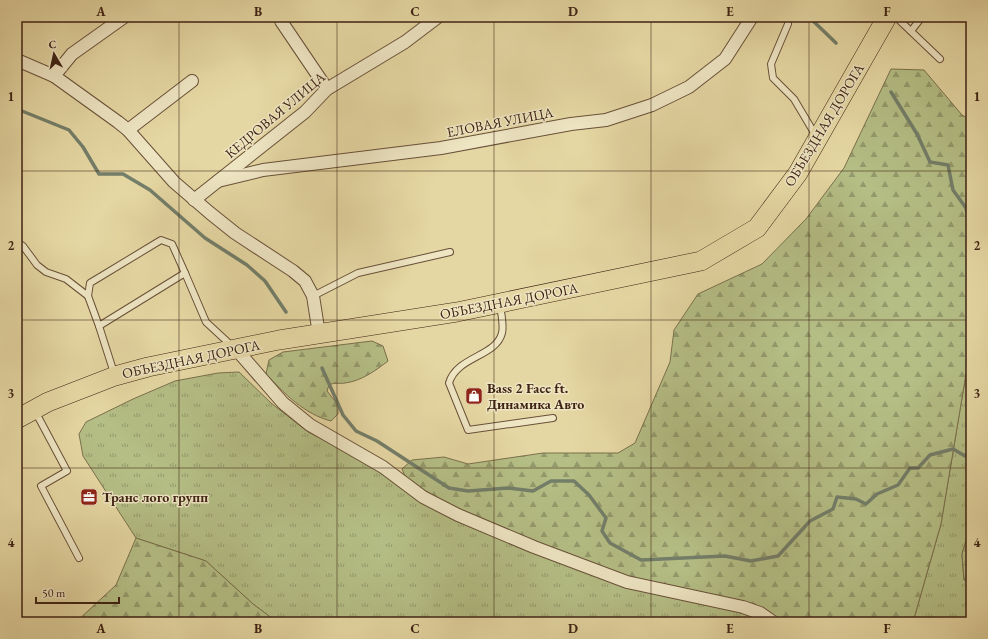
<svg xmlns="http://www.w3.org/2000/svg" width="988" height="639" font-family="'EB Garamond',serif">
  <style>
    .grass { fill: url(#grass-tufts); stroke: #7a704c }
    .forest { fill: url(#forest-firs); stroke: #7a704c }
    .wetland { fill: url(#wetland-marsh); stroke: #7a704c }
    .lines { fill: none; stroke-linecap: round; stroke-linejoin: round }
    .stream { stroke: #737e69; stroke-width: 3.5 }
    .service-casing { stroke: #685038; stroke-width: 8 }
    .minor-casing { stroke: #685038; stroke-width: 14 }
    .primary-casing { stroke: #3f2314; stroke-width: 20 }
    .service { stroke: #eee5c3; stroke-width: 6 }
    .minor { stroke: #eee5c3; stroke-width: 12 }
    .primary { stroke: #e5d7a3; stroke-width: 19 }
    .grid { fill: none; stroke: #3f2314; stroke-width: 1; stroke-opacity: 0.55 }
    .labels { text-anchor: middle; dominant-baseline: central; stroke-width: 3; stroke-linejoin: round; paint-order: stroke }
    .street-label { font-size: 14px; fill: #3f2314; stroke: #eee5c3 }
    .poi-label { font-size: 14px; font-weight: bold; fill: #3f2314; stroke: #eee5c3; text-anchor: start }
    .neatline { fill: none; stroke: #3f2314; stroke-width: 1.5 }
    .grid-label { font-size: 13px; text-anchor: middle; font-weight: bold; fill: #3f2314 }
  </style>
  <defs>
    <pattern id="grass-tufts" width="24" height="20" patternUnits="userSpaceOnUse"><rect width="24" height="20" fill="#b4be85"/><path d="M3 7l-1-3M5 7V3M7 7l1-3M15 17l-1-3M17 17v-4M19 17l1-3" fill="none" stroke="#949a6c"/></pattern>
    <pattern id="forest-firs" width="22" height="20" patternUnits="userSpaceOnUse"><rect width="22" height="20" fill="#b4be85"/><path d="M5 1l3.5 6h-7zM16 11l3.5 6h-7z" fill="#949a6c"/></pattern>
    <pattern id="wetland-marsh" width="20" height="14" patternUnits="userSpaceOnUse"><rect width="20" height="14" fill="#b4be85"/><path d="M1 5h8M5 5V1M11 12h8M15 12V8" fill="none" stroke="#949a6c"/></pattern>
  </defs>
  <rect width="100%" height="100%" fill="#e5d7a3"/>
  <filter id="stains"><feTurbulence type="fractalNoise" baseFrequency=".005" numOctaves="4"/><feColorMatrix values="0 0 0 0 .2 0 0 0 0 .09 0 0 0 0 .02 0 0 0 .5 -.17"/></filter>
  <radialGradient id="worn" r=".72"><stop offset=".6" stop-color="#630" stop-opacity="0"/><stop offset="1" stop-color="#630" stop-opacity=".3"/></radialGradient>
  <g class="grass">
    <path d="M971,344v180l-9,30 2,26h7v42h-58l28,-98z"/>
    <path d="M239,372l32,31 37,29 52,26 61,43 345,121h-489l-24,-18 -47,-43 -70,-23 -53,-82 -4,-22 7,-12 47,-23 42,-18 43,-8z"/>
  </g>
  <g class="forest">
    <path d="M891,69l33,1 38,45 9,5v224l-30,180 -28,98h-134l-24,-18 -121,-24 -167,-65 -33,-18 -29,-21 -3,-7 10,-9 32,-3 24,7 75,-11h75l17,-10 35,-81 4,-32 24,-36 64,-30 44,-45 38,-51z"/>
    <path d="M372,341l11,5 5,15c-13,10 -27,20 -43,22 -6,1 -10,-1 -16,2l-2,6 11,14v9l-7,7c-27,-7 -46,-27 -65,-47l3,-14 14,-8z"/>
    <path d="M136,538l70,23 47,43 24,18h-201l40,-37z"/>
  </g>
  <path class="wetland" d="M971,524v56h-7l-2,-26z"/>
  <g class="lines">
    <g class="stream">
      <path d="M809,17l27,26"/>
      <path d="M891,92l26,42 13,28 18,3 5,25 13,18 5,25"/>
      <path d="M17,109l52,21 14,17 16,27h24l27,16 55,48 42,27 18,16 21,31"/>
      <path d="M322,368l21,47 13,16 21,10 72,47 19,3 40,-3 25,3 18,-10h23l15,14 17,23 -4,13 8,12 31,17 84,-4 26,5 27,-5 32,-35 23,-12 4,-12 19,2 10,5 11,-10 21,-9 12,-17h8l12,-13 23,-6 12,7 6,-8"/>
    </g>
    <defs>
      <g id="service">
        <path d="M896,17l44,42"/>
        <path d="M788,24l-17,40 2,14 21,21 22,37"/>
        <path d="M911,31l11,-14"/>
        <path d="M17,242l6,4 14,19 9,7 20,7 22,17"/>
        <path d="M313,296l45,-23 92,-21"/>
        <path d="M500,305c1,8 4,20 2,28 -6,24 -45,23 -53,50l19,47 85,-12"/>
        <path d="M99,326l-11,-30 2,-13 71,-43 11,4 13,29"/>
        <path d="M114,373l-15,-47 86,-53 21,49 27,25"/>
        <path d="M35,411l32,60 -26,15 38,72"/>
      </g>
      <g id="minor">
        <path d="M281,21l46,68"/>
        <path d="M17,60l37,16 64,46 10,8 46,52 36,31 25,20 58,38 12,10 8,15 6,38"/>
        <path d="M54,76l18,-22 52,-37"/>
        <path d="M128,130l64,-49"/>
        <path d="M218,181l45,-11 178,-22 130,-24 35,-4 46,-15 37,-18 36,-28 27,-42"/>
        <path d="M194,200l111,-88 22,-23 78,-47 33,-25"/>
        <path d="M236,349l47,54 27,22 73,42 40,30 35,18 76,32 93,35 116,25 17,6 13,9"/>
      </g>
      <path id="primary" d="M17,419l31,-17 67,-26 33,-9 131,-27 178,-28 244,-51 56,-33 41,-55 89,-156"/>
    </defs>
    <use href="#service" class="service-casing"/>
    <use href="#minor" class="minor-casing"/>
    <use href="#primary" class="primary-casing"/>
    <use href="#service" class="service"/>
    <use href="#minor" class="minor"/>
    <use href="#primary" class="primary"/>
  </g>
  <path class="grid" d="M179,17v605M337,17v605M494,17v605M651,17v605M809,17v605M17,171h954M17,320h954M17,468h954"/>
  <defs>
    <symbol id="shop-square" viewBox="-11 -11 22 22"><rect x="-9" y="-9" width="18" height="18" rx="4" fill="#8f2418" stroke="#eee5c3"/><path d="M-5-2.5h2.3a2.7 3.5 0 0 1 5.4 0H5L5.5 6h-11ZM-1.5-2.5h3a1.5 2.3 0 0 0-3 0Z" fill="#fff"/></symbol>
    <symbol id="office-square" viewBox="-11 -11 22 22"><rect x="-9" y="-9" width="18" height="18" rx="4" fill="#8f2418" stroke="#eee5c3"/><path d="M-6-3h4V-5.5h4V-3h4V5H-6ZM-1-4.5V-3h2v-1.5ZM-6 0V1H6V0Z" fill="#fff"/></symbol>
  </defs>
  <g fill-rule="evenodd">
    <use href="#shop-square" x="464" y="386" width="20" height="20"/>
    <use href="#office-square" x="79" y="487" width="20" height="20"/>
  </g>
  <g class="labels">
    <g class="street-label">
      <text transform="translate(275 115) rotate(-40)">КЕДРОВАЯ УЛИЦА</text>
      <text transform="translate(500 122) rotate(-11)">ЕЛОВАЯ УЛИЦА</text>
      <text transform="translate(824 125) rotate(-59)">ОБЪЕЗДНАЯ ДОРОГА</text>
      <text transform="translate(509 301) rotate(-11)">ОБЪЕЗДНАЯ ДОРОГА</text>
      <text transform="translate(191 359) rotate(-12)">ОБЪЕЗДНАЯ ДОРОГА</text>
    </g>
    <g class="poi-label">
      <text x="487" y="388">Bass 2 Face ft.<tspan x="487" dy="16">Динамика Авто</tspan></text>
      <text x="102" y="497">Транс лого групп</text>
    </g>
  </g>
  <rect width="988" height="639" fill="none" stroke="#e5d7a3" stroke-width="44"/>
  <g transform="translate(54 54) rotate(351)" stroke="#eee5c3" stroke-width="3" paint-order="stroke">
  <path d="M0-3L7 15L0 10L-7 15Z" fill="#3f2314"/>
  <text y="-6" font-size="11" font-weight="bold" text-anchor="middle" fill="#3f2314">С</text>
  </g>
  <path d="M36 597v6h83v-6" fill="none" stroke="#3f2314" stroke-width="2"/>
  <text x="42" y="597" font-size="12" fill="#3f2314" stroke="#eee5c3" stroke-width="3" paint-order="stroke">50 m</text>
  <rect x="22" y="22" width="944" height="595" class="neatline"/>
  <g class="grid-label">
    <text x="101" y="16">A</text>
    <text x="258" y="16">B</text>
    <text x="415" y="16">C</text>
    <text x="573" y="16">D</text>
    <text x="730" y="16">E</text>
    <text x="887" y="16">F</text>
    <text x="11" y="101">1</text>
    <text x="977" y="101">1</text>
    <text x="11" y="250">2</text>
    <text x="977" y="250">2</text>
    <text x="11" y="398">3</text>
    <text x="977" y="398">3</text>
    <text x="11" y="547">4</text>
    <text x="977" y="547">4</text>
    <text x="101" y="633">A</text>
    <text x="258" y="633">B</text>
    <text x="415" y="633">C</text>
    <text x="573" y="633">D</text>
    <text x="730" y="633">E</text>
    <text x="887" y="633">F</text>
  </g>
  <rect width="100%" height="100%" filter="url(#stains)"/>
  <rect width="100%" height="100%" fill="url(#worn)"/>
</svg>
